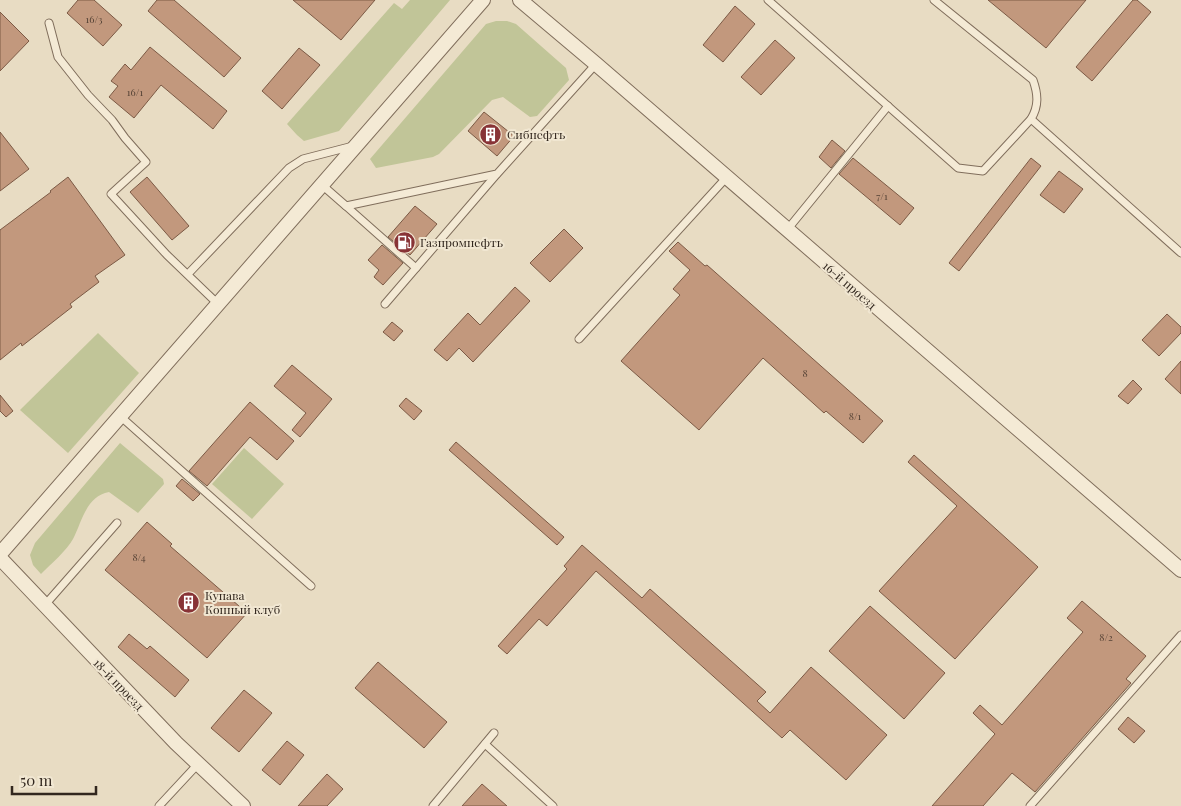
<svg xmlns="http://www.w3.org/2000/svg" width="1181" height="806" font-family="'Playfair Display',serif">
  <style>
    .green { fill: #c1c598 }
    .building { fill: #c2987d; stroke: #7c5a45 }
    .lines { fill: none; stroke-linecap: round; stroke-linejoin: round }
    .service-casing { stroke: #806e5c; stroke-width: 9 }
    .minor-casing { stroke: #806e5c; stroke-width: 16 }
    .service { stroke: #f4ead5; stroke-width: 7 }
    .minor { stroke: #f4ead5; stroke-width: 14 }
    .labels { text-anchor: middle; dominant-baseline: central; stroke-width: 4; stroke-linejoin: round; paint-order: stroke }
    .number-label { font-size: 10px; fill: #564336 }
    .poi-label { font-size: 12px; fill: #32271e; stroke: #f1e7d2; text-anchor: start }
    .street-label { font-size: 12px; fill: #32271e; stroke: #f1e7d2 }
  </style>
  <rect width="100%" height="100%" fill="#e8dcc3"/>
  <g class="green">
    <path d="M410,0h40l-111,131 -35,10 -7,-6 -10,-11 107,-121 8,6z"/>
    <path d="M496,21h11l9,3 50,44 3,12 -32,36 -7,1 -27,-20 -11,3 -53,54 -6,3 -57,11 -6,-9 116,-135z"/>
    <path d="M98,333l41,40 -71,80 -48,-43z"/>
    <path d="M120,443l43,36 1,5 -26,29 -29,-21c-23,4 -27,30 -36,47 -6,11 -22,25 -32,35l-8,-9 -3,-10 5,-12z"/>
    <path d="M244,448l40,36 -32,35 -40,-35z"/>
  </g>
  <g class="building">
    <path d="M78,0h16l28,25 -19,21 -36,-33z"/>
    <path d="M157,0h17l67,58 -17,19 -76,-66z"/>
    <path d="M293,0h82l-34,40z"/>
    <path d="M988,0h98l-40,48z"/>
    <path d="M1133,0h4l14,12 -59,69 -16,-14z"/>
    <path d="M735,6l20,18 -32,38 -20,-17z"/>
    <path d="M0,12l29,29 -29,30z"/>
    <path d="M775,40l20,18 -34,37 -20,-18z"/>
    <path d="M150,47l77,64 -14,18 -52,-44 -27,33 -25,-21 9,-11 -7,-5 14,-17 6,6z"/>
    <path d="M299,48l21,17 -38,44 -20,-18z"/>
    <path d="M484,112l30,24 -17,20 -29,-25z"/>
    <path d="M0,132l29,37 -29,22z"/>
    <path d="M832,140l13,11 -14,17 -12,-11z"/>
    <path d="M853,158l61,50 -14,17 -61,-51z"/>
    <path d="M1031,158l10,8 -82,105 -10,-8z"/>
    <path d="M1059,171l24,18 -19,24 -24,-18z"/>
    <path d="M68,177l57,78 -30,21 4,6 -29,22 2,3 -50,39 -1,-3 -21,17v-130l51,-38 -1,-1z"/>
    <path d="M147,177l42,49 -17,14 -42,-48z"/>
    <path d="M415,206l22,18 -27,31 -22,-18z"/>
    <path d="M564,229l19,19 -33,34 -20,-19z"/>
    <path d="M678,242l27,24 2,-1 176,156 -20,22 -37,-32 -2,2 -61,-55 -64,72 -78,-69 59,-66 -7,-6 17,-19 -21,-19z"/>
    <path d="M382,245l21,18 -20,22 -9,-8 5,-7 -11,-10z"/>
    <path d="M515,287l15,14 -57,61 -14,-14 -12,13 -13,-11 34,-37 12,12z"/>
    <path d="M1167,314l14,13v6l-22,23 -17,-16z"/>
    <path d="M392,322l11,9 -9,10 -11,-9z"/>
    <path d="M1181,361v33l-16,-15z"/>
    <path d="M292,365l40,34 -32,38 -8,-7 14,-17 -32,-27z"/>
    <path d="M1133,380l9,9 -14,15 -10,-8z"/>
    <path d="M0,395l13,16 -7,6 -6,-6z"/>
    <path d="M406,398l16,13 -8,9 -15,-14z"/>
    <path d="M250,402l44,39 -17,19 -27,-23 -43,49 -18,-15z"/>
    <path d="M456,442l108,95 -7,8 -108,-95z"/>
    <path d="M914,455l124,112 -83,92 -76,-68 78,-85 -49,-44z"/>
    <path d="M182,479l18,15 -7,7 -17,-15z"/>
    <path d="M147,522l25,22 -2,2 77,67 -40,45 -102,-88z"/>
    <path d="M582,545l60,53 8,-9 116,103 -9,9 13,12 41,-46 76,68 -41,45 -56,-50 -8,8 -186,-167 -49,55 -8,-7 -32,35 -9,-8 69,-77 -3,-3z"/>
    <path d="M1082,601l64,55 -20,23 5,4 -96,109 -23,-19 -29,33h-51l63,-72 -22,-21 7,-8 22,20 81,-93 -16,-14z"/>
    <path d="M870,606l75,67 -41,46 -75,-68z"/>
    <path d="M129,634l18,15 3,-3 39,34 -14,17 -57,-50z"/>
    <path d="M378,662l69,60 -23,26 -69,-60z"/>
    <path d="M244,690l28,23 -33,39 -28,-24z"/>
    <path d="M1128,717l17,14 -11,12 -16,-14z"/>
    <path d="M287,741l17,14 -24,30 -18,-15z"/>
    <path d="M327,774l16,15 -16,17h-29z"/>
    <path d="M482,784l25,22h-45z"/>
  </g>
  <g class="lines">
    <defs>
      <g id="service">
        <path d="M768,0l190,168 25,3 48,-52c8,-13 7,-25 2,-39l-99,-80"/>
        <path d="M49,23l9,34 30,38 24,25 13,18 21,24 -35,32 56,61 51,49"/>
        <path d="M1031,119l150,134"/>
        <path d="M322,185l24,21 151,-32 99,-110"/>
        <path d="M346,206l70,62"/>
        <path d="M787,230l101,-124"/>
        <path d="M188,274l101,-106 14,-9 50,-13"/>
        <path d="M385,304l111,-129"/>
        <path d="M579,339l147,-161"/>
        <path d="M120,416l191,170"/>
        <path d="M44,606l73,-83"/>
        <path d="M485,744l68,62"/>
        <path d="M159,806l39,-42"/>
        <path d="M433,806l61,-73"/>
        <path d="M1030,806l151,-171"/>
      </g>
      <g id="minor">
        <path d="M520,0l76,64 585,506"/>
        <path d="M0,554l483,-554"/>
        <path d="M0,558l176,185 67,63"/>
      </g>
    </defs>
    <use href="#service" class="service-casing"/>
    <use href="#minor" class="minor-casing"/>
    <use href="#service" class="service"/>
    <use href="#minor" class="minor"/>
  </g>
  <defs>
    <symbol id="building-disc" viewBox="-11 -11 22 22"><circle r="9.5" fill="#883336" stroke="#f1e7d2"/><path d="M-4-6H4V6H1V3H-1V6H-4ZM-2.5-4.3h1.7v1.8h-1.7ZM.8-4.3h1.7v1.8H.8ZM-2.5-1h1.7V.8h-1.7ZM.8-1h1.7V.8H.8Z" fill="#fff"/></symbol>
    <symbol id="fuel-disc" viewBox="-11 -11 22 22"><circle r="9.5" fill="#883336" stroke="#f1e7d2"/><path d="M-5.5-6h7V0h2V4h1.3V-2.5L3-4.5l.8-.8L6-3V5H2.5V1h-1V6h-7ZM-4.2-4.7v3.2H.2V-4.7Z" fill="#fff"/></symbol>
  </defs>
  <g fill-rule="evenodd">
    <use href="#building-disc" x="478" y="122" width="25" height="25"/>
    <use href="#fuel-disc" x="392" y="230" width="25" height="25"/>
    <use href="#building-disc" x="176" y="590" width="25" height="25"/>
  </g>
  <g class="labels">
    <g class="number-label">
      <text x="94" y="19">16/3</text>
      <text x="135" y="92">16/1</text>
      <text x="882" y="196">7/1</text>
      <text x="805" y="373">8</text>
      <text x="855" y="416">8/1</text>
      <text x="139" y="557">8/4</text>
      <text x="1106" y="637">8/2</text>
    </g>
    <g class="poi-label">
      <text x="507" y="134">Сибнефть</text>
      <text x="420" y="242">Газпромнефть</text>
      <text x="205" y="595">Купава<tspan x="205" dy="14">Конный клуб</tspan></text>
    </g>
    <g class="street-label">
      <text transform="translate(850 285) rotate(41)">16-й проезд</text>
      <text transform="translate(119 684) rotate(46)">18-й проезд</text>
    </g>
  </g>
  <path d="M12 786v8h84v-8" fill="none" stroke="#32271e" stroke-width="2.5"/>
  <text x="20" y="786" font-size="15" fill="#32271e" stroke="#f1e7d2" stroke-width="4" paint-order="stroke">50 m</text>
</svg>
